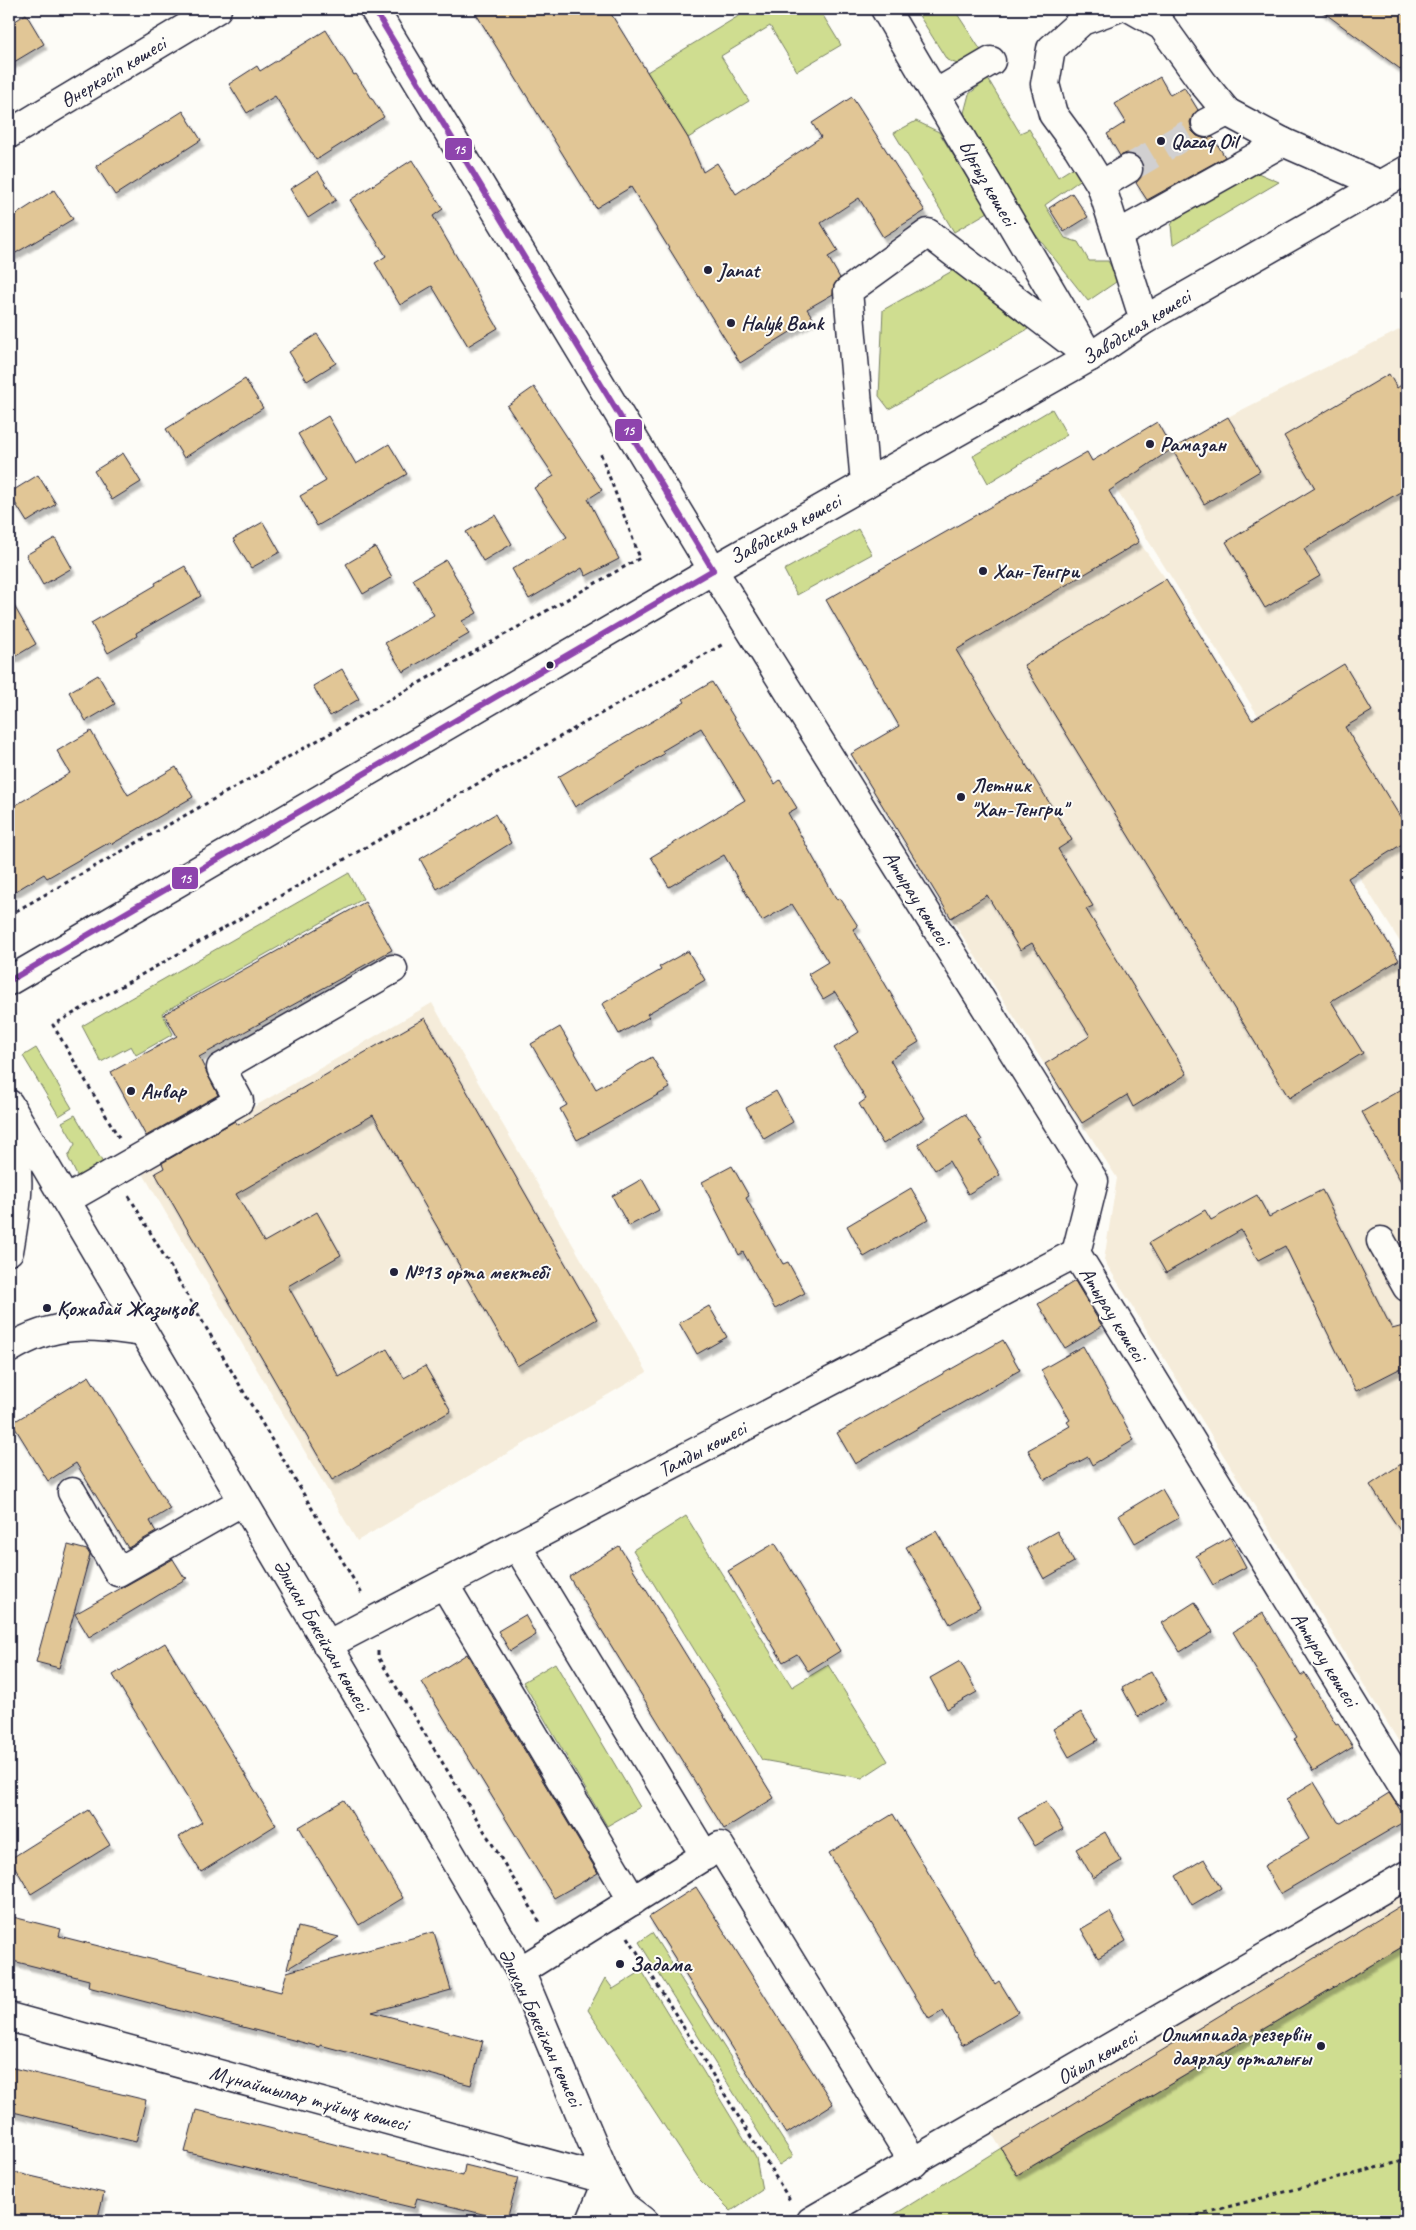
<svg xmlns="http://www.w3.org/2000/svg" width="1416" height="2230" font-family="Caveat,sans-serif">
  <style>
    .built { fill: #f5ecda }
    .green { fill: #cfdd90; stroke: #788066 }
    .building { fill: #e1c696; stroke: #22223b; filter: url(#shadow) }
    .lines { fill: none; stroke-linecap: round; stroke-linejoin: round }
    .minor-tunnel { stroke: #d1d0d1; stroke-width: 28; stroke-dasharray: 28 14; stroke-linecap: butt }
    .minor-casing { stroke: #22223b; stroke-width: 31 }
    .path { stroke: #22223b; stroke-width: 3; stroke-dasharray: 4 4; stroke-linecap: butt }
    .minor { stroke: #fdfcf7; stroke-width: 28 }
    .bus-1-casing { stroke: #fdfcf7; stroke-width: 10 }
    .bus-1 { stroke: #8e44ad; stroke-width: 6 }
    .poi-dot { fill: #22223b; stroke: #fdfcf7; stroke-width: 2 }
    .labels { text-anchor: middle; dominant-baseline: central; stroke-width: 4; stroke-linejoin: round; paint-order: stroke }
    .street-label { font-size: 21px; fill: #22223b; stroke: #fdfcf7 }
    .poi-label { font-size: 21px; font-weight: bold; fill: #22223b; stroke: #fdfcf7; text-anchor: start }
    .line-badge { stroke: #fdfcf7; stroke-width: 2 }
    .badge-label { font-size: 14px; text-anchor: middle; font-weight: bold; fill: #fff }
  </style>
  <defs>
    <filter id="shadow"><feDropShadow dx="3" dy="5.5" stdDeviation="1" flood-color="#0004"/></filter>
  </defs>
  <rect width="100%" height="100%" fill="#fdfcf7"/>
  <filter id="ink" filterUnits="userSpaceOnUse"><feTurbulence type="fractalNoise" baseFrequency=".02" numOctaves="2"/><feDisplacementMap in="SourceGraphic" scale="10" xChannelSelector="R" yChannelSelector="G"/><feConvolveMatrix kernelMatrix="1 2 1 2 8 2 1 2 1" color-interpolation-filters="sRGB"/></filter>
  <g filter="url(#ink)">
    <g class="built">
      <path d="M1407,326v627l-293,-467 114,-69z"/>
      <path d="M1139,542l27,37 241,394v782l-303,-495 13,-82 -166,-260 120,-78 -115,-190z"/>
      <path d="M432,1003l215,369 -290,169 -215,-369z"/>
      <path d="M1407,1881v63l-390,231 -28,-46z"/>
    </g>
    <g class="green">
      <path d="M750,9h69l22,36 -44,26 -27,-45 -49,30 28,45 -61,37 -41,-66z"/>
      <path d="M915,9h39l28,43 -22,13 -13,-5z"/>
      <path d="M988,79l32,54 9,-4 29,48 19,-12 6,13 -38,27 20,33 13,4 11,19h19l11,19 -31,21 -68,-86 -56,-102 5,-19z"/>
      <path d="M916,121l23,11 49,80 -34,20 -60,-99z"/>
      <path d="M1251,170l28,12 -106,63 -2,-20 14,-21z"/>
      <path d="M954,270l74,59 -139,80 -10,-13 4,-86z"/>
      <path d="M1052,409l15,26 -79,48 -15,-27z"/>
      <path d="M858,529l14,25 -75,41 -13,-25z"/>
      <path d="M349,873l14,26 -201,114 11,21 -37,21 -5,-9 -30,16 -19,-36z"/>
      <path d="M36,1048l36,60 -13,8 -36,-60z"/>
      <path d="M75,1115l31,53 -27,12 -11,-23 7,-13 -13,-22z"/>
      <path d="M686,1516l106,171 36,-22 60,96 -26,17 -100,-18 -129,-210z"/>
      <path d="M555,1663l85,144 -33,19 -84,-144z"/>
      <path d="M652,1933l141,223 -14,9 -140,-223z"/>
      <path d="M1407,1944v277h-523l117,-73 16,27z"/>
      <path d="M642,1971l114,187 6,32 -31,21 -31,-31 -112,-170 17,-32 8,11z"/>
    </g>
    <g class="building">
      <path d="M473,9h135l80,129 15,34 14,-9 19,31 85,-57 -9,-14 40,-26 73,114 -42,26 -24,-39 -38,25 17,28 -10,6 12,21 -6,7 -1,9 -26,15 6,9 -73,45 -109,-176 -35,21z"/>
      <path d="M1319,9h88v65z"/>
      <path d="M26,14l18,30 -35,21v-40z"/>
      <path d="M326,30l28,45 2,-1 28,43 -68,43 -41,-64 -28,17 -18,-29 28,-18 3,5z"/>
      <path d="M1160,77l10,18 14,-8 14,23 -5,5 -3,7 2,9 5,5 8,3 8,-2 12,20 -78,43 -11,-17 6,-7 2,-7 -2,-8 -7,-6 -8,-2 -7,3 -13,-22 19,-12 -11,-18z"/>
      <path d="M183,111l18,29 -86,55 -19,-29z"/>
      <path d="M412,160l31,49 -10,7 65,112 -30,18 -36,-60 -32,19 -25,-42 11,-7 -36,-56z"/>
      <path d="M318,171l18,29 -28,18 -18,-29z"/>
      <path d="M54,190l19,29 -64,38v-38z"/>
      <path d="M1072,193l16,24 -24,15 -15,-24z"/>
      <path d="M317,334l19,29 -29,18 -18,-29z"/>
      <path d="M1389,374l8,14 10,-7v107l-103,61 16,27 -55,32 -39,-66 89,-54 -31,-52z"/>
      <path d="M245,379l18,29 -79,50 -18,-29z"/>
      <path d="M534,387l68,103 -14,9 31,60 -33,17 -4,-8 -53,31 -17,-30 55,-32 -33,-49 20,-12 -47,-70z"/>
      <path d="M328,416l28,48 33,-20 18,30 -90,52 -17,-30 26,-15 -28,-47z"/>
      <path d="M1228,417l32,54 -56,33 -32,-55z"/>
      <path d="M1157,422l15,27 -63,42 30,51 -183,108 116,190 -14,9 35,57 -7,3 101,165 -54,33 -6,-12 -45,28 -37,-59 45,-28 -58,-93 -12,7 -33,-55 -36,23 -100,-164 48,-28 -73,-126 261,-148 5,9z"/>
      <path d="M123,453l18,29 -29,18 -18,-29z"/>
      <path d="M38,475l18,29 -29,18 -18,-29z"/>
      <path d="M495,515l17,29 -29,17 -17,-29z"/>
      <path d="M263,522l17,30 -29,16 -18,-29z"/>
      <path d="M55,538l17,30 -29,17 -17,-30z"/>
      <path d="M375,547l17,30 -29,17 -17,-30z"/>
      <path d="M446,560l31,53 -15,8 7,13 -66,38 -18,-29 49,-28 -21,-36z"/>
      <path d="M185,566l16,30 -65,37 1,3 -29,17 -17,-30 65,-38 -1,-2z"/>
      <path d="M1166,579l86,141 92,-56 28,47 -27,16 62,101v13l-59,37 51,82 -68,41 32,52 -74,45 -265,-433z"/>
      <path d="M9,597l27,47 -27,16z"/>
      <path d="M342,669l17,30 -29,17 -17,-30z"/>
      <path d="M98,675l17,29 -29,17 -17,-29z"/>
      <path d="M712,682l63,102 5,-4 17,28 -9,5 49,87 3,-2 18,28 -5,3 66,113 -29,18 35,58 -42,26 -24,-40 7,-5 -32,-51 25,-16 -24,-40 -12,7 -15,-25 20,-12 -36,-58 -30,17 -38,-66 -55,32 -18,-30 94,-57 -44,-72 -39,23 2,3 -89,53 -17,-30 127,-75 -2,-3z"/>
      <path d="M91,731l37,64 48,-28 17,30 -81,47 -2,-2 -63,36 -3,-4 -35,21v-86l61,-36 -13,-22z"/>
      <path d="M495,814l16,29 -74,46 -17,-30z"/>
      <path d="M365,902l27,48 -193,107 19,38 -72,41 -35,-64 66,-36 -13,-22z"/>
      <path d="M688,951l17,29 -58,34 2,3 -30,17 -17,-30 59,-34 -2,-3z"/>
      <path d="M425,1018l172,301 -80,47 -144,-251 -137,79 28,48 53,-30 24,43 -53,31 51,91 48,-28 17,29 21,-12 26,45 -119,69 -177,-307 9,-5 -2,-5 73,-42 3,4z"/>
      <path d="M560,1027l36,62 56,-32 18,31 -93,52 -17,-31 7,-4 -36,-61z"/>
      <path d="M1407,1086v106l-45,-80z"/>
      <path d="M776,1091l17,31 -29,17 -18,-31z"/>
      <path d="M965,1114l17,26 -2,1 20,34 -32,19 -19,-33 -14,9 -17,-26z"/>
      <path d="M732,1166l17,30 -3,2 37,66 5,-2 17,31 -30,16 -32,-57 -4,3 -37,-73z"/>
      <path d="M642,1179l17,31 -30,16 -17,-30z"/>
      <path d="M911,1188l18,31 -65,38 -17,-31z"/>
      <path d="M1322,1190l70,139 15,-4v40l-51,26 -71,-145 -27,14 -17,-30 -75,43 -17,-30 56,-33 6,10 46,-25 12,22z"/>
      <path d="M1075,1281l27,45 -37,22 -27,-44z"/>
      <path d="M709,1306l18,31 -30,17 -18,-31z"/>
      <path d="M1003,1340l17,30 -165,94 -18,-31z"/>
      <path d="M1083,1346l51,94 -42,25 -4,-8 -43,23 -17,-30 42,-24 -3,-4 3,-2 -29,-50z"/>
      <path d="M89,1376l81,133 -20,12 6,11 -28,16 -52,-85 -28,18 -36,-58z"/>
      <path d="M1407,1460v81l-37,-56z"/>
      <path d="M1162,1489l17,29 -44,25 -16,-28z"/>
      <path d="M936,1531l44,76 -30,17 -44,-77z"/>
      <path d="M1057,1531l17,31 -30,17 -17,-31z"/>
      <path d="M1230,1537l16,30 -33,18 -17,-29z"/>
      <path d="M775,1543l65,108 -32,20 -11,-17 -14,8 -55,-91z"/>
      <path d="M68,1545l19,5 3,5 -31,113 -23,-6z"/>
      <path d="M619,1546l155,252 -50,31 -155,-252z"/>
      <path d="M173,1559l11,18 3,1 -98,59 -14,-23z"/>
      <path d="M1195,1602l18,30 -33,20 -18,-29z"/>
      <path d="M1263,1613l38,63 4,-3 31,51 2,-1 15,24 -40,24 -19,-32 3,-2 -64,-105z"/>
      <path d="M525,1615l11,20 -26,16 -12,-20z"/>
      <path d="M165,1643l111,182 -75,47 -22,-35 23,-15 -89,-147z"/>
      <path d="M467,1654l131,219 -44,25 -132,-216z"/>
      <path d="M960,1661l17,31 -30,17 -17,-31z"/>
      <path d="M1151,1671l16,29 -29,17 -16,-29z"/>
      <path d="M1081,1712l17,28 -29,17 -16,-28z"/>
      <path d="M1314,1782l24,40 3,1 48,-30 18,27 -127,74 -16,-28 45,-27 -23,-40z"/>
      <path d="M344,1800l59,98 -44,27 -60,-98z"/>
      <path d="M1046,1801l17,28 -28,17 -17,-28z"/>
      <path d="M88,1810l22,35 -79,49 -21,-35z"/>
      <path d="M893,1814l102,170 4,-3 19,31 -56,33 -19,-34 -14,8 -100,-166z"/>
      <path d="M1105,1832l16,29 -28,17 -17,-29z"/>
      <path d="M1204,1859l17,29 -29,17 -16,-29z"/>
      <path d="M696,1887l137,217 -47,30 -137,-217z"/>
      <path d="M1407,1902v42l-390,231 -16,-27z"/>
      <path d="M1110,1912l16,29 -28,17 -17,-29z"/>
      <path d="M9,1916l52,13 -2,7 222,56 6,-20 147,-40 17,58 -79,22 111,29 -12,44 -151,-40v2l-232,-60 1,-7 -80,-20z"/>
      <path d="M298,1927l41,10 -52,32z"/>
      <path d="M9,2067l137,33 -10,42 -127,-31z"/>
      <path d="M196,2110l267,66 2,-11 53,13 -11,42 -90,-22 -3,10 -229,-56z"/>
      <path d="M9,2171l95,22 -7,28h-64l-24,-6z"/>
    </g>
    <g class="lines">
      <path class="minor-tunnel" d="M1128,169l78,-46"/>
      <defs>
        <g id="minor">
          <path d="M374,9l339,561 381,611 -18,72 331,540"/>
          <path d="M885,9l198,336"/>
          <path d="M1132,9l30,17 41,57 24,29"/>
          <path d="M935,94l56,-33"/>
          <path d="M1206,123l21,-11 56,30 98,43"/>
          <path d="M9,134l208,-125"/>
          <path d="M1128,169l-27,16 43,135"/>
          <path d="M1101,185l-23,-37 -25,-34 -8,-30 6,-35 31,-28 33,-12"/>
          <path d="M1117,235l166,-93"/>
          <path d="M865,484l-17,-193 80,-58 162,124"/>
          <path d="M9,981l704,-411 377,-213 54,-37 263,-150"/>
          <path d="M9,1104l511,867 88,209 14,25 21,16"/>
          <path d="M9,1128c14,45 8,78 0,123"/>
          <path d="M66,1200l173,-99 -18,-33 172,-99"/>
          <path d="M1381,1241l26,46"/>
          <path d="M9,1349c46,-29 82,-24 134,-17"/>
          <path d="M72,1492l46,80 125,-71"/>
          <path d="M517,1546l188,310"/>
          <path d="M444,1584l189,317"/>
          <path d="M327,1645l749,-392"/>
          <path d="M520,1971l200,-125 194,317"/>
          <path d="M9,2017l599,163"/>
          <path d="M591,2221l17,-41"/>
          <path d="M811,2221l596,-346"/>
        </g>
      </defs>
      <use href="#minor" class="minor-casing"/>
      <g class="path">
        <path d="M9,915l631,-357 -40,-106"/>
        <path d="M119,1138l-66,-113 672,-382"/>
        <path d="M129,1196l233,398"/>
        <path d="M378,1651v6l163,267"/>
        <path d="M628,1937l163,265"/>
        <path d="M1174,2221l233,-61"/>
      </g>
      <use href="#minor" class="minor"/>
      <defs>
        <g id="bus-1">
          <path d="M374,9l339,561"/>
          <path d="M9,981l704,-411"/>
        </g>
      </defs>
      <use href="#bus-1" class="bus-1-casing"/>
      <use href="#bus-1" class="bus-1"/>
    </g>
  </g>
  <g class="poi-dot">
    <circle cx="1161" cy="141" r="5"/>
    <circle cx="708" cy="270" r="5"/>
    <circle cx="731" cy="323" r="5"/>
    <circle cx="1150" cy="444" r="5"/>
    <circle cx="983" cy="571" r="5"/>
    <circle cx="550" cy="665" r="4.5"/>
    <circle cx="961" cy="797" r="5"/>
    <circle cx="131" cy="1091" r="5"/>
    <circle cx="394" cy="1272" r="5"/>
    <circle cx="47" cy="1308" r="5"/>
    <circle cx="620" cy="1964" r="5"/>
    <circle cx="1321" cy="2046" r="5"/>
  </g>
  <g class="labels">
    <g class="street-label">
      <text transform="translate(113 72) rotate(-31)">Өнеркәсіп көшесі</text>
      <text transform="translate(988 183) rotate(60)">Ырғыз көшесі</text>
      <text transform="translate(1136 327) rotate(-32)">Заводская көшесі</text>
      <text transform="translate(785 529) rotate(-29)">Заводская көшесі</text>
      <text transform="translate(917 898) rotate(58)">Атырау көшесі</text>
      <text transform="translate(1113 1314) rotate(58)">Атырау көшесі</text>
      <text transform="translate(702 1449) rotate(-28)">Тамды көшесі</text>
      <text transform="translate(322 1635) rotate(60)">Әлихан Бөкейхан көшесі</text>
      <text transform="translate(1325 1659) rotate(58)">Атырау көшесі</text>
      <text transform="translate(541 2027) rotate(65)">Әлихан Бөкейхан көшесі</text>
      <text transform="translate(1097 2057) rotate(-30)">Ойыл көшесі</text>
      <text transform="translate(309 2098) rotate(15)">Мұнайшылар тұйық көшесі</text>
    </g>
    <g class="poi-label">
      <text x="1171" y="141">Qazaq Oil</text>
      <text x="718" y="270">Janat</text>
      <text x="741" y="323">Halyk Bank</text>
      <text x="1160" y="444">Рамазан</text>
      <text x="993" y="571">Хан-Тенгри</text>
      <text x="971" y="785">Летник<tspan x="971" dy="24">"Хан-Тенгри"</tspan></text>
      <text x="141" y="1091">Анвар</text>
      <text x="404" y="1272">№13 орта мектебі</text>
      <text x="57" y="1308">Қожабай Жазықов</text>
      <text x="630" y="1964">Задама</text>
      <text x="1311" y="2034" text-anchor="end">Олимпиада резервін<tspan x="1311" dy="24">даярлау орталығы</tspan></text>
    </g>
  </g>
  <g class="line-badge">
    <rect x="444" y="137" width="29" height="24" rx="5" fill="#8e44ad"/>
    <rect x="614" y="418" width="29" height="24" rx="5" fill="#8e44ad"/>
    <rect x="171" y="866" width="28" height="24" rx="5" fill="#8e44ad"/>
  </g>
  <g class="badge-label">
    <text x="459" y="154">15</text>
    <text x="628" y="435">15</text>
    <text x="185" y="883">15</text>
  </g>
  <rect width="1416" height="2230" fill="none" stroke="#fdfcf7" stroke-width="30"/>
  <rect x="15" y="15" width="1386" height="2200" fill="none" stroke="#22223b" stroke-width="2" filter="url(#ink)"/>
</svg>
